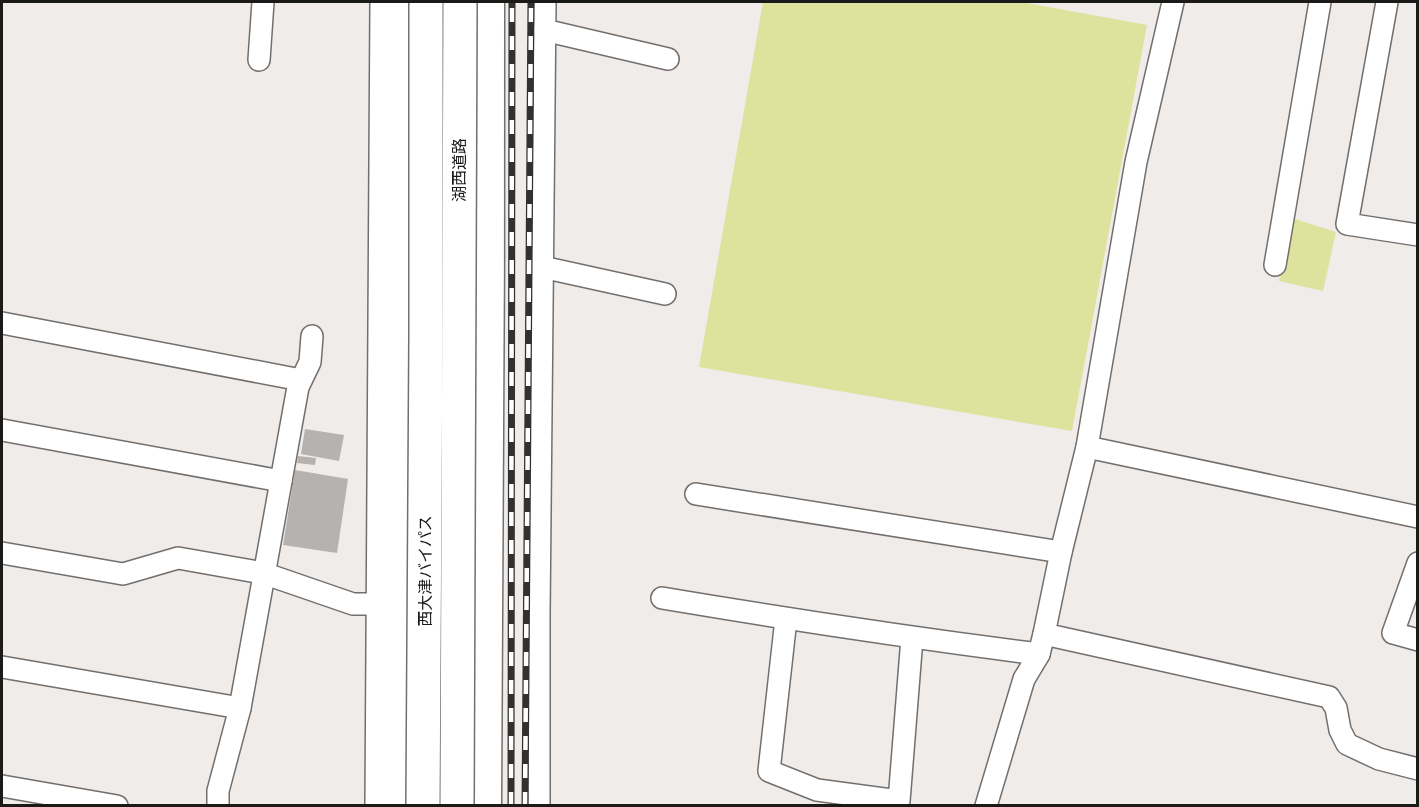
<svg xmlns="http://www.w3.org/2000/svg" width="1419" height="807" font-family="Figtree,'Noto Sans JP',sans-serif">
  <style>
    .green { fill: #dde39d }
    .building { fill: #b5b2b0 }
    .lines { fill: none; stroke-linecap: round; stroke-linejoin: round }
    .street-casing { stroke: #726f6d; stroke-width: 24 }
    .secondary-casing { stroke: #726f6d; stroke-width: 33 }
    .street { stroke: #fff; stroke-width: 21 }
    .secondary { stroke: #fff; stroke-width: 30 }
    .rail-casing { stroke: #323130; stroke-width: 7 }
    .rail { stroke: #fff; stroke-width: 4.5; stroke-dasharray: 14; stroke-linecap: butt }
    .highway-bridge-casing { stroke: #726f6d; stroke-width: 36; stroke-linecap: butt }
    .highway-bridge { stroke: #fff; stroke-width: 33 }
    .labels { text-anchor: middle; dominant-baseline: central; stroke-width: 4.5; stroke-linejoin: round; paint-order: stroke }
    .street-label { font-size: 16px; fill: #1a1a19; stroke: #fff }
  </style>
  <rect width="100%" height="100%" fill="#efecea"/>
  <g class="green">
    <path d="M763,2h258l126,23 -75,406 -373,-64z"/>
    <path d="M1295,219l41,13 -13,59 -44,-10z"/>
  </g>
  <g class="building">
    <path d="M305,429l39,6 -5,26 -38,-7z"/>
    <path d="M298,456l18,2 -1,7 -18,-2z"/>
    <path d="M295,470l53,9 -11,74 -54,-8z"/>
  </g>
  <g class="lines">
    <defs>
      <g id="street">
        <path d="M1387,2l-40,222 71,11"/>
        <path d="M544,30l124,29"/>
        <path d="M259,60l4,-58"/>
        <path d="M1275,265l45,-263"/>
        <path d="M542,267l123,27"/>
        <path d="M2,323l299,57"/>
        <path d="M2,430l279,51"/>
        <path d="M1087,447l331,70"/>
        <path d="M696,494l365,58"/>
        <path d="M2,553l121,21 55,-16 85,15 90,31h23"/>
        <path d="M1418,563l-25,70 25,7"/>
        <path d="M662,598c125,21 251,40 377,56"/>
        <path d="M786,619l-17,152 48,19 82,11 13,-163"/>
        <path d="M1044,634l285,63 7,11 4,22 7,14 32,15 39,10"/>
        <path d="M2,667l238,41"/>
        <path d="M2,786l115,20"/>
        <path d="M218,806v-15l22,-83 58,-321 12,-25 2,-26"/>
        <path d="M376,806l5,-804"/>
        <path d="M539,806v-192l6,-612"/>
        <path d="M986,806l38,-127 15,-25 5,-20 17,-82 26,-105 49,-285 37,-160"/>
      </g>
      <g id="secondary">
        <path d="M401,806l-3,-289 3,-272 1,-243"/>
        <path d="M486,806c1,-269 4,-536 3,-804"/>
      </g>
    </defs>
    <use href="#street" class="street-casing"/>
    <use href="#secondary" class="secondary-casing"/>
    <use href="#street" class="street"/>
    <use href="#secondary" class="secondary"/>
    <defs>
      <g id="rail">
        <path d="M511,806l1,-804"/>
        <path d="M525,806l6,-804"/>
      </g>
    </defs>
    <use href="#rail" class="rail-casing"/>
    <use href="#rail" class="rail"/>
    <defs>
      <g id="highway-bridge">
        <path d="M423,806l3,-469v-335"/>
        <path d="M457,806l3,-804"/>
      </g>
    </defs>
    <use href="#highway-bridge" class="highway-bridge-casing"/>
    <use href="#highway-bridge" class="highway-bridge"/>
  </g>
  <g class="labels">
    <g class="street-label">
      <text transform="translate(459 170) rotate(-90)">湖西道路</text>
      <text transform="translate(425 571) rotate(-90)">西大津バイパス</text>
    </g>
  </g>
  <rect width="1419" height="807" fill="none" stroke="#1a1a19" stroke-width="6"/>
</svg>
